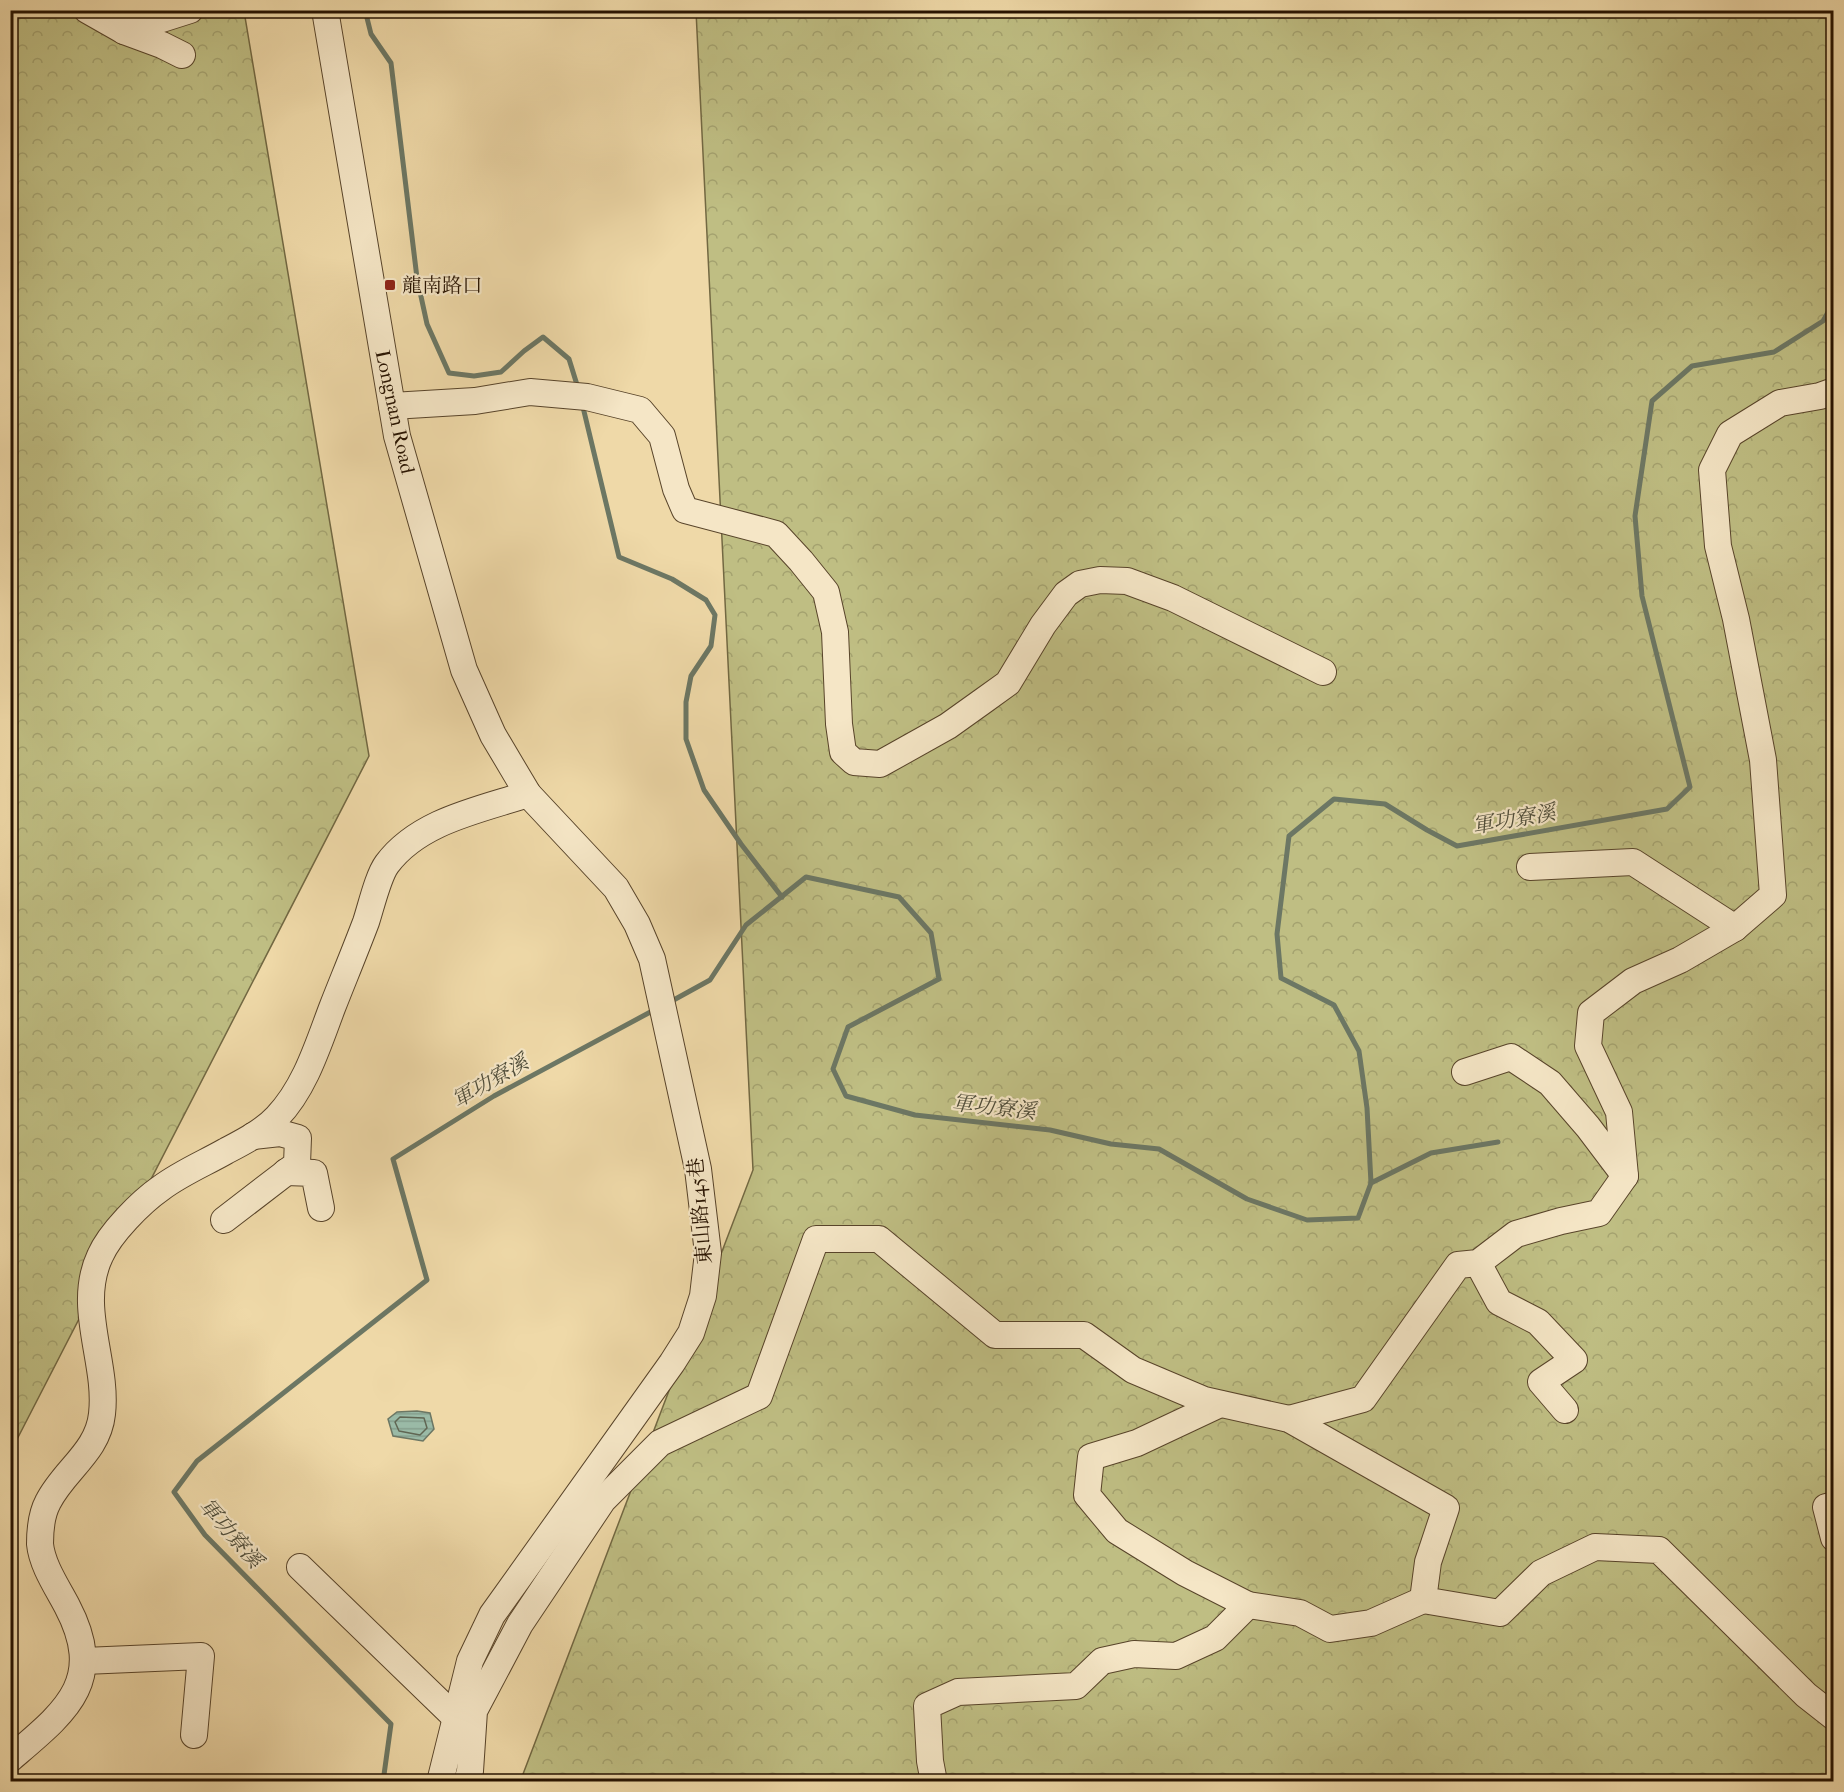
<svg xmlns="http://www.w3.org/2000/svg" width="1844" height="1792" font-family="'IM FELL French Canon','Noto Serif TC',serif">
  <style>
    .forest { fill: url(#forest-crowns); stroke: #726842; stroke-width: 1.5 }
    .water { fill: url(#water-rules); stroke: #6c7764; stroke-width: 1.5 }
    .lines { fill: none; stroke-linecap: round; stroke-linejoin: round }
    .shore { stroke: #606653; stroke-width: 1.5 }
    .stream { stroke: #6c7764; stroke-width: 5 }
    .minor-casing { stroke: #58442a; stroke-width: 28 }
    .minor { stroke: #f5e6c6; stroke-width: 26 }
    .poi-dot { fill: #8f2418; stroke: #f5e6c6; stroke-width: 2 }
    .labels { text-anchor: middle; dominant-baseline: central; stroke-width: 4.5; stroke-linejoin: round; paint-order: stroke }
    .poi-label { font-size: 20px; fill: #261200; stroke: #f5e6c6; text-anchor: start }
    .street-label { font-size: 20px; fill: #261200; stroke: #f5e6c6 }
    .water-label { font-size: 21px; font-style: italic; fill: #4f4d3a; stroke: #f5e6c6 }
  </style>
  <defs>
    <pattern id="forest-crowns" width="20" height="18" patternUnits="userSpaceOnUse" patternTransform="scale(1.5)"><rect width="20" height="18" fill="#bfbe83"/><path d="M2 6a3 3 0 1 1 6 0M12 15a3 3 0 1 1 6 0" fill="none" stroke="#a4a26f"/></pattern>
    <pattern id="water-rules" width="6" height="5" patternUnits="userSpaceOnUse" patternTransform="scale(1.5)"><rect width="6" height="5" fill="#9abaa6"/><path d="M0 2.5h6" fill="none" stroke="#859f8d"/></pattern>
  </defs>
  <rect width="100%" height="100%" fill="#efd9a8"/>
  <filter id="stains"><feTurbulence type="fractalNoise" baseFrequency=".00333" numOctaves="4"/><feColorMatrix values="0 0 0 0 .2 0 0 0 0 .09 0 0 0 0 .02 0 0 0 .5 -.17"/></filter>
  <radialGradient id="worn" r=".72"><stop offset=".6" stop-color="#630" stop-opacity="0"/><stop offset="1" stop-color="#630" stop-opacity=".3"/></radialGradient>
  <g class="forest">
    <path d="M11,11h233l125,745 -358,695z"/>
    <path d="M696,11h1137v1770l-1313,1 233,-612z"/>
  </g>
  <path class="water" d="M417,1411l13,2 4,16 -11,12 -30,-5 -5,-17 9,-7z"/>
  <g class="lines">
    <path class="shore" d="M400,1417l24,1 3,10 -7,7 -21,-4 -4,-9z"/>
    <g class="stream">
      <path d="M365,10l6,24 20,29 26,215 10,46 22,49 25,3 27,-4 23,-21 19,-14 26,22 9,29"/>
      <path d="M582,403l37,154 53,22 34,21 9,15 -4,31 -20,30 -5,26v37l18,51 37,54 41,53"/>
      <path d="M670,1002l40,-22 36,-55 60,-48 93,20 32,36 8,46 -91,48 -15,42 13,27 69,19 135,15 61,14 48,5 88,50 60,21 51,-2 13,-35 -4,-75 -8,-57 -25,-46 -53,-27 -4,-44 12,-98 45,-37 51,5 42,26 30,16 210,-37 23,-22 -48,-191 -7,-80 17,-115 40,-35 82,-14 49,-31 11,-19"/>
      <path d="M1371,1183l60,-30 67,-11"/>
      <path d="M383,1782l8,-58 -186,-189 -31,-43 23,-31 230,-181 -34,-121 101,-63 162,-87"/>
    </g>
    <defs>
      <g id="minor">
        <path d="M87,10l37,21 66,-21"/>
        <path d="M325,10l72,426 67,234 29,65 35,59 88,94 21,36 15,35 46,210 10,84 -5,43 -12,37 -19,30 -180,252 -22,46 -30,121"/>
        <path d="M124,31l38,14 20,10"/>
        <path d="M392,406l83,-5 55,-9 57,5 53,13 22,26 14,53 9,21 91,24 25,27 25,31 9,40 4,92 4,28 11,10 26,2 68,-38 35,-25 25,-18 35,-58 23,-31 14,-10 20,-4 27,1 46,17 150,74"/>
        <path d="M1530,867l103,-5 102,66"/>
        <path d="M1465,1072l46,-15 39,26 38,44 37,49"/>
        <path d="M286,1172l28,1 7,35"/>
        <path d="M224,1220l73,-56 1,-26 -18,-5 -27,3"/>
        <path d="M1478,1263l21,39 39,20 36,38 -33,22 24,28"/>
        <path d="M1289,1419l74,-20 95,-134 20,-2 38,-29 45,-13 38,-8 26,-37 -6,-64 -31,-66 3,-33 42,-32 47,-21 55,-32 38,-33 -10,-135 -27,-141 -18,-73 -6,-76 18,-36 50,-31 40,-7 14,-5"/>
        <path d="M1834,1505l-8,2 8,31"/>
        <path d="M300,1567l157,152"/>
        <path d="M1248,1605l52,8 30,16 41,-6 52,-23"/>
        <path d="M84,1661l117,-5 -7,79"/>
        <path d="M10,1759c55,-47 97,-77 57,-153 -10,-19 -25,-41 -27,-62 0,-14 2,-31 8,-42 16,-32 50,-50 54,-88 6,-52 -26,-107 -2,-158 10,-23 41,-54 61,-68 20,-15 44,-25 65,-37 17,-9 37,-19 51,-34 28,-29 41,-72 55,-109 11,-28 23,-57 34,-86 5,-15 12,-46 21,-58 32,-43 92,-54 141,-70"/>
        <path d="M467,1782l3,-11 4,-60 46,-87 83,-124 57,-57 99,-47 57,-157h63l116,96h89l49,35 71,30 85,19 157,89 -18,54 -5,38 77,13 41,-40 54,-26 64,3 147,145 28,22"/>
        <path d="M934,1782l-4,-21 -3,-55 31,-14 118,-6 26,-25 32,-7 42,2 39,-18 33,-33 -63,-32 -68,-42 -30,-36 4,-38 46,-14 83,-39"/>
      </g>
    </defs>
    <use href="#minor" class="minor-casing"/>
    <use href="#minor" class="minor"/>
  </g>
  <rect class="poi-dot" x="384" y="279" width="12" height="12" rx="3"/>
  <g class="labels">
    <g class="poi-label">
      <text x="402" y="285">龍南路口</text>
    </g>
    <g class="street-label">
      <text transform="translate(395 412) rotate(78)">Longnan Road</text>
      <text transform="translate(700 1211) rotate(-95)">東山路145巷</text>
    </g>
    <g class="water-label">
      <text transform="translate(1514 819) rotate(-10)">軍功寮溪</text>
      <text transform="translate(490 1081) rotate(-30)">軍功寮溪</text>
      <text transform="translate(994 1107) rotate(6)">軍功寮溪</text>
      <text transform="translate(231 1533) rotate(49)">軍功寮溪</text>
    </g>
  </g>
  <rect width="1844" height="1792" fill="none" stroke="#efd9a8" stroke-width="36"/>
  <rect x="12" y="12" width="1820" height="1768" fill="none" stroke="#261200" stroke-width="3"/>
  <rect x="18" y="18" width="1808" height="1756" fill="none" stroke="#261200" stroke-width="1.5"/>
  <rect width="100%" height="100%" filter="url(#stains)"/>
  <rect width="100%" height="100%" fill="url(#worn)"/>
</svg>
